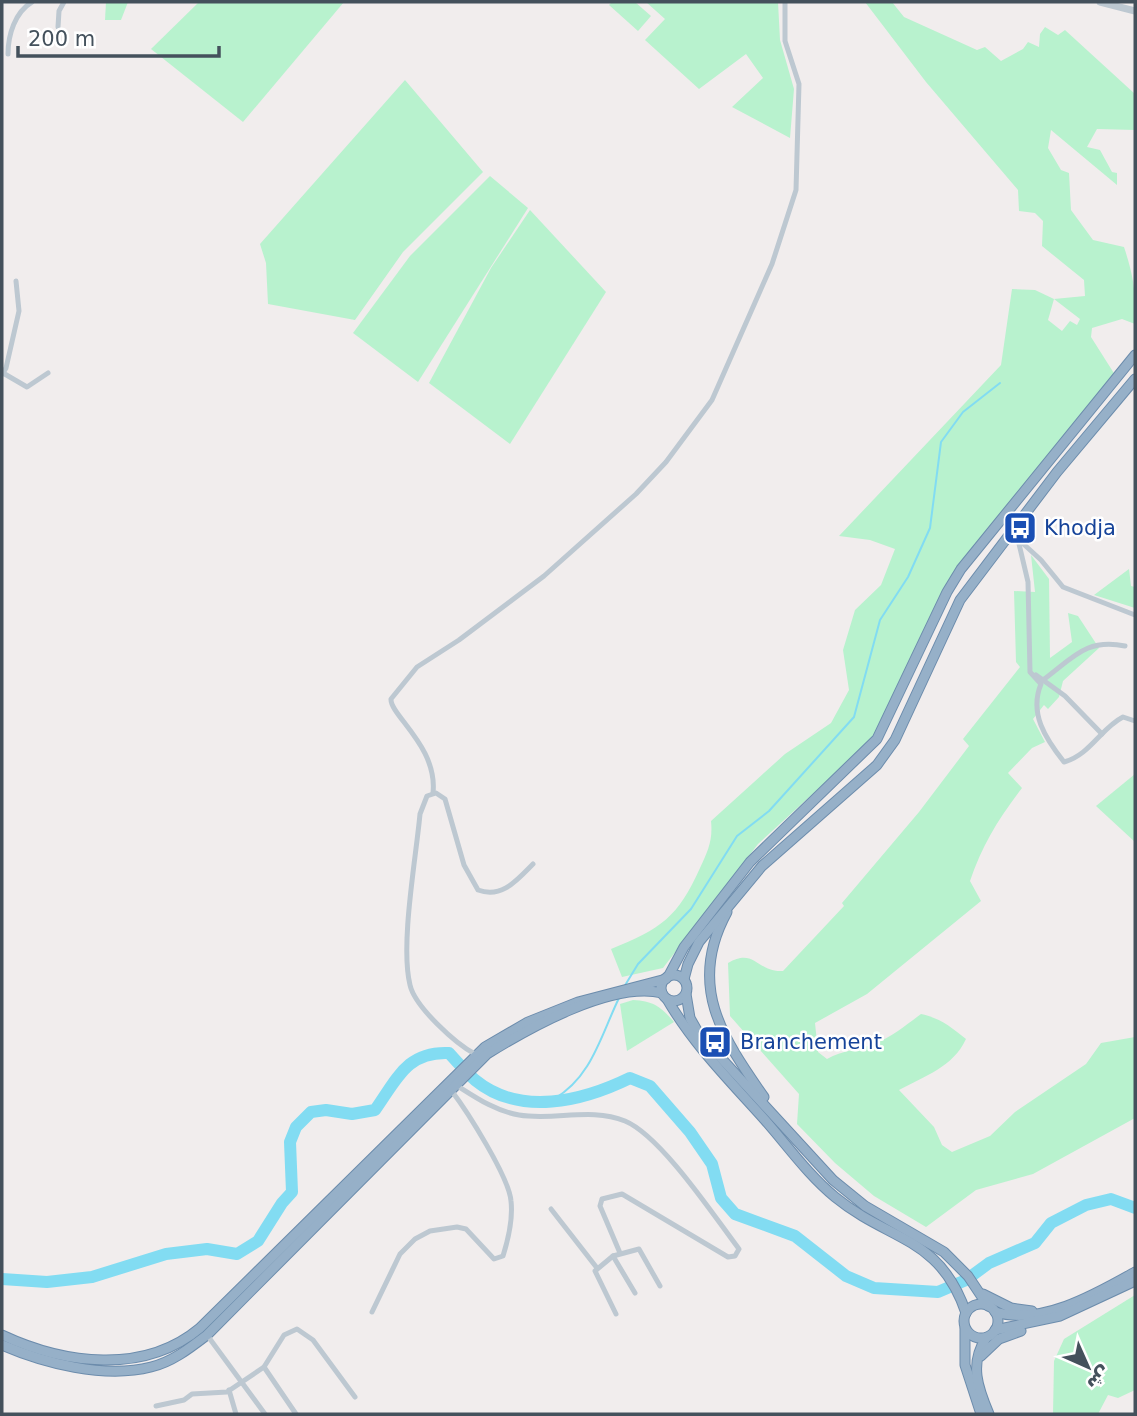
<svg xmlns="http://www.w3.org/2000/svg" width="1137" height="1416" font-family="'DejaVu Sans','Noto Naskh Arabic',sans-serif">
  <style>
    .green { fill: #b8f2ce; fill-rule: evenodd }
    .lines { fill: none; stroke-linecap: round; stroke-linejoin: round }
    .stream { stroke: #82dcf2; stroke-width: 2 }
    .river { stroke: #82dcf2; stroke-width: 12 }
    .trunk-casing { stroke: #6c8cac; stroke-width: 11 }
    .minor { stroke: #bdc8d1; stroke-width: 5 }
    .tertiary { stroke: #bdc8d1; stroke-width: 7 }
    .trunk { stroke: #96b0c8; stroke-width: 9 }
    .labels { text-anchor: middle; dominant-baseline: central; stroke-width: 5; stroke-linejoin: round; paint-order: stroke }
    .transit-label { font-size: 21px; fill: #164399; stroke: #fff; text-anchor: start }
  </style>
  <rect width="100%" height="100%" fill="#f1eded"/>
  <g class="green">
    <path d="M106,2h22l-7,18h-16z"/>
    <path d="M199,2h145l-101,120 -92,-73z"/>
    <path d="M612,2h23l16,14 -13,15 -29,-26z"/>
    <path d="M646,2h132l2,38 14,49 -4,49 -58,-31 31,-29 -17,-24 -47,35 -54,-49 20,-21z"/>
    <path d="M865,2h27l12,15 73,33 8,-3 16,14 22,-12 5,-7 11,5 1,-13 5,-7 13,8 7,-5 70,64v36l-38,-1 -10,18 13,3 12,22 5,1v12l-66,-55 -3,18 13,22 8,3 2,37 22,30 31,7c9,27 13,49 11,77l-13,-5 -30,9 -1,9 26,41 -156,191 -5,-1 -81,169 -117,107 -95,124 -41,9 -11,-28c50,-20 67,-32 89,-81 8,-17 13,-28 11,-47l74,-67 46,-31 18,-33 -6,-40 12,-40 26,-25 14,-36 -25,-9 -31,-4 162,-171 11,-76 23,1 19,9 31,-3 -1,-16 -42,-34 1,-25 -8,-8 -16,-2 -1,-21 -92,-108zM1054,299l26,20 -3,6 -7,-4 -8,10 -14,-11z"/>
    <path d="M405,80l78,92 -80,80 -48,68 -87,-16 -2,-41 -6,-19z"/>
    <path d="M490,176l38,32 -110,174 -65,-49 57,-77z"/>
    <path d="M530,210l76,82 -96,152 -81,-61 62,-115z"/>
    <path d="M1031,555l18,24 1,79 22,-16 -4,-29 10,3 21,32 -36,33 -4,16 -11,12 -4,-4 -11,14 12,23 -13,6 -24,25 14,15c-23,30 -40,57 -52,93l11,20 -114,93 -52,29 3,29 9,7c16,-9 30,-9 47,-15 18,-7 32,-19 47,-30 19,4 30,13 45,25 -13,28 -41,37 -67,51l35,37 8,18 10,7 38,-16 25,-24 71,-48 15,-21 34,-6v81l-102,56 -57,16 -50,37 -52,-31 -39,-33 -38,-39 2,-30 -69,-78 -2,-53c27,-16 29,10 55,8l61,-65 -2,-3 77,-91 50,-66 -6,-7 57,-72 -4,-5 -2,-71 21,1z"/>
    <path d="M1129,569l2,17 4,1v21l-41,-13z"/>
    <path d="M1135,774v68l-39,-36z"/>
    <path d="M633,1000c21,1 28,7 41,22l-47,29 -7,-47z"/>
    <path d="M1135,1295v95l-17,8 -10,-3 -10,19h-45l1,-53 10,-22z"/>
  </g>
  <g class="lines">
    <g class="stream">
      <path d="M624,987l14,-23 53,-55 46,-73 32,-25 85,-94 26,-97 28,-43 22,-49 11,-86 22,-30 37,-29"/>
      <path d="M554,1099c38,-22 47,-64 65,-101"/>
    </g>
    <path class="river" d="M2,1279l45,3 45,-5 74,-23 41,-5 30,5 21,-13 24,-38 10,-11 -2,-50 6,-15 15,-15 15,-2 26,4 23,-4c22,-31 32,-59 74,-57 8,9 17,19 26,27 45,37 108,21 155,-2l20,8 40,46 22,32 9,34 14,16 60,22 51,40 28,12 64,4 28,-12 23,-17 46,-20 16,-20 35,-18 25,-6 24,9"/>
    <defs>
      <g id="trunk">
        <path d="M727,912c-40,73 -5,125 37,185"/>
        <circle cx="674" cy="988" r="13"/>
        <path d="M668,977l16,-30 66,-85 127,-123 70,-147 14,-23 174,-214"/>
        <path d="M684,979l4,-15 11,-22 63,-76 115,-101 18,-25 65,-140 97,-128 78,-93"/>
        <path d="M686,994l4,24 9,16 134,146 32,26 79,46 24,24 20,30"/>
        <path d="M667,999c26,45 62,81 97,120 23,26 44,56 71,78 55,45 105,39 131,116"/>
        <path d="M983,1294l28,14 21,3"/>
        <circle cx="981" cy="1321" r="17"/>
        <path d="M995,1312c46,14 101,-18 140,-40"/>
        <path d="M965,1328v37l16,49"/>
        <path d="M995,1330l65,-14 75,-35"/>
        <path d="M2,1335c62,29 142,40 198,-7l285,-281 43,-25 50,-20 88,-23"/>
        <path d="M986,1338c-17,26 -8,50 3,76"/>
        <path d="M2,1345c42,18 102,34 149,22 21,-5 39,-19 56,-32l280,-281c42,-26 125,-73 175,-61"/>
        <path d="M981,1356l18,-17 22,-8"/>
      </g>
    </defs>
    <use href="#trunk" class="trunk-casing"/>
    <g class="minor">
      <path d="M58,27l1,-16 5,-9"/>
      <path d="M8,54c0,-19 7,-42 24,-52"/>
      <path d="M3,373l24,14 21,-14"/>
      <path d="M2,374l4,-6 13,-57 -3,-30"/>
      <path d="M1015,527l13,55 2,90 11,12c-12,29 4,54 23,78 26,-7 37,-34 59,-45l12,4"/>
      <path d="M1018,539l23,21 22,27 72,28"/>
      <path d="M1036,675l7,5c30,-22 43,-42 82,-34"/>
      <path d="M1043,680l22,16 37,38"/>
      <path d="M433,793c5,-46 -43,-78 -42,-94l26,-32 42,-27 85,-64 92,-82 30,-32 46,-62 60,-136 24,-74 3,-106 -14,-43v-39"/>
      <path d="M475,1054c-19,-10 -60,-47 -65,-69 -10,-40 6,-127 10,-171l7,-18 9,-3 9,6 19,66 14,25c24,9 39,-10 55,-26"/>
      <path d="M456,1085c19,12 39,26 63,30 35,6 72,-8 106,6 36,15 89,95 114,128l-4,7 -7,1 -106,-63 -20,5 -2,7 20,47"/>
      <path d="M551,1209l46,59"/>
      <path d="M613,1256l22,37"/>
      <path d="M372,1312l28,-58 15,-15 15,-8 27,-4 9,2 28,30 9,-3c5,-16 10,-38 8,-55 -2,-24 -44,-90 -60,-111"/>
      <path d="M616,1314l-21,-43 18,-15 26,-7 21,37"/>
      <path d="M207,1335l58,79"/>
      <path d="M264,1367l32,47"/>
      <path d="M229,1390l7,24"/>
      <path d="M156,1406l28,-6 8,-6 35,-2 37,-25 20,-32 13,-6 16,11 42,57"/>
    </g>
    <path class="tertiary" d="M1100,2l35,9"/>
    <use href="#trunk" class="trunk"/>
  </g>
  <defs>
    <symbol id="bus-square" viewBox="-11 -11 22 22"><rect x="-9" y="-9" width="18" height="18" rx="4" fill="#1a4fb4" stroke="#fff"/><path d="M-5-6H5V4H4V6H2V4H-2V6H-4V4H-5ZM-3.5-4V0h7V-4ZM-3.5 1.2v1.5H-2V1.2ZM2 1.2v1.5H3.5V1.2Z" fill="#fff"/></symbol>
  </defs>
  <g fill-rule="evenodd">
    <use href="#bus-square" x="1001" y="509" width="38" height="38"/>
    <use href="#bus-square" x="696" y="1023" width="38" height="38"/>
  </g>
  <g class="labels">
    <g class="transit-label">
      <text x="1044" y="528">Khodja</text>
      <text x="740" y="1042">Branchement</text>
    </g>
  </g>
  <rect width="1137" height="1416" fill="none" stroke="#44515c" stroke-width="7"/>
  <g transform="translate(1088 1367) rotate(135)" stroke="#ffffff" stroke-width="5" paint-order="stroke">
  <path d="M0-5L12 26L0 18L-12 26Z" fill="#44515c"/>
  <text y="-10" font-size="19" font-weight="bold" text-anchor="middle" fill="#44515c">ش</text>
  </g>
  <path d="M18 46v10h201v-10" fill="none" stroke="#44515c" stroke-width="3.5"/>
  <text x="28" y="46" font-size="21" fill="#44515c" stroke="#ffffff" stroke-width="5" paint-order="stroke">200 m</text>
</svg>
